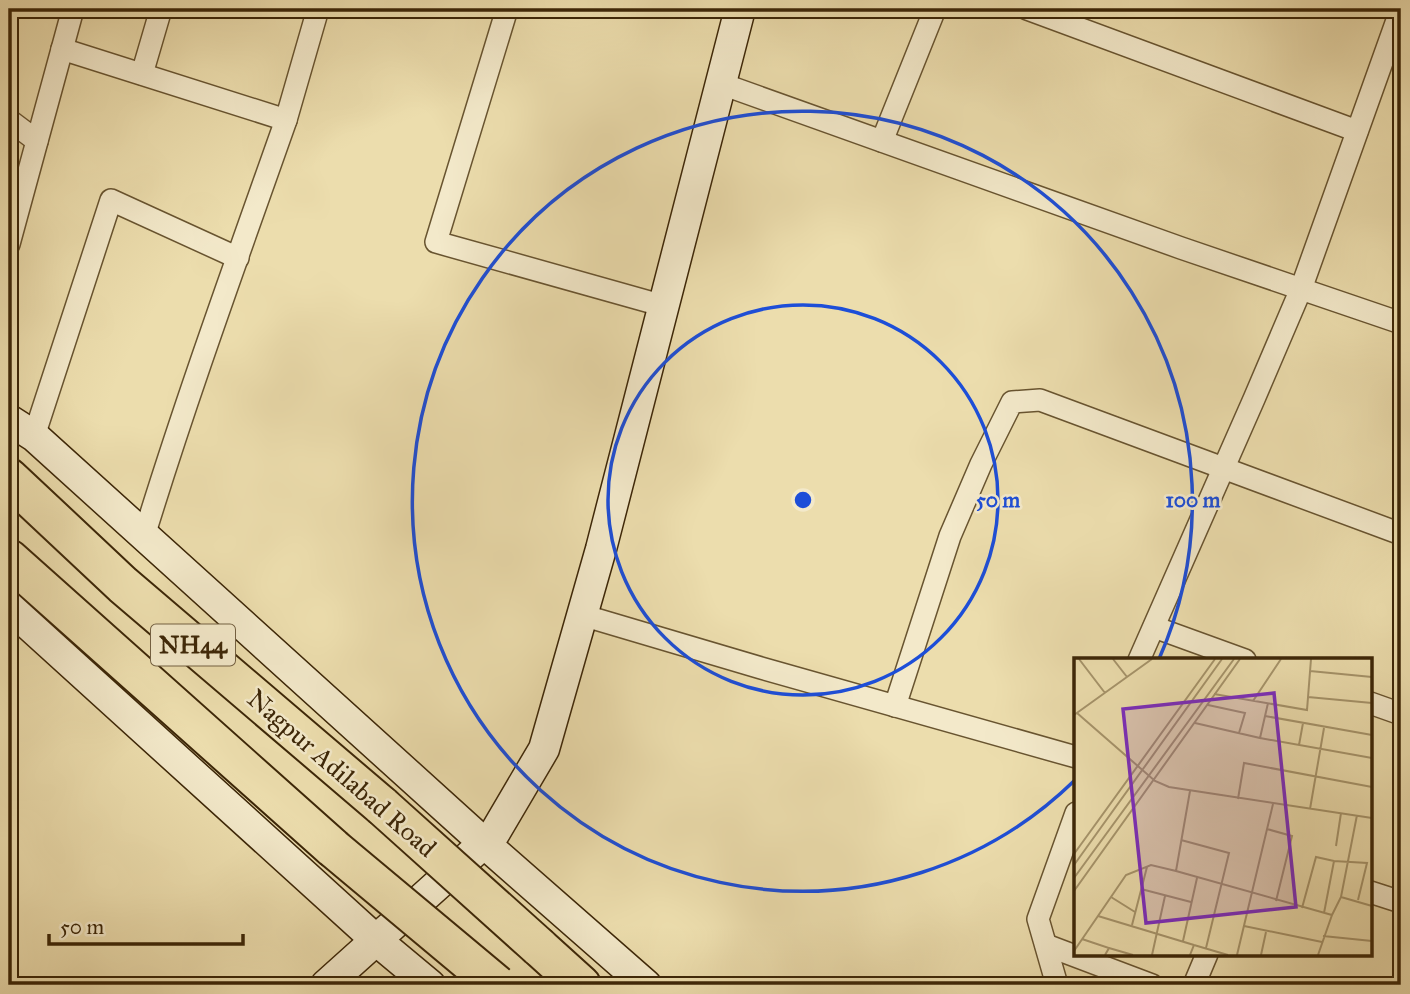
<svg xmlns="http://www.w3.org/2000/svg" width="1410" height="994" font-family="'IM FELL Great Primer',serif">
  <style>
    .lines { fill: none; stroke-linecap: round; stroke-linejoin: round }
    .street-casing { stroke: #685430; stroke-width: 24 }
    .secondary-casing { stroke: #3c2607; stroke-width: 33 }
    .highway-casing { stroke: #3c2607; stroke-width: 42 }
    .street { stroke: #f3e9ca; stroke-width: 21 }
    .secondary { stroke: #f3e9ca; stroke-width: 30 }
    .highway { stroke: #ecddad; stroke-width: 38 }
    .highway-bridge-casing { stroke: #3c2607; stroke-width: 42; stroke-linecap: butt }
    .highway-bridge { stroke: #ecddad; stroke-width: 38 }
    .ring { fill: none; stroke: #1d4ed8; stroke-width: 3.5 }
    .labels { text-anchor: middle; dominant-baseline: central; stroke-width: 5; stroke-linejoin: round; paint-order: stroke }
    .shield { fill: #f3e9ca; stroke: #736042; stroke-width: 2 }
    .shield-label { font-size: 24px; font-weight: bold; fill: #3c2607 }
    .street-label { font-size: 26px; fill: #3c2607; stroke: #f3e9ca }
    .inset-road { fill: none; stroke: #a6946b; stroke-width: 2 }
    .view { fill: #7b2cbf; fill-opacity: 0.15; stroke: #7b2cbf; stroke-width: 3.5 }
    .inset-edge { fill: none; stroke: #3c2607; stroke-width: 3.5 }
    .centre { fill: #1d4ed8; stroke: #f3e9ca; stroke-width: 3.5 }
    .ring-label { font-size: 21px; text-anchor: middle; font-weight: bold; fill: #1d4ed8; stroke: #f3e9ca; stroke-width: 5; stroke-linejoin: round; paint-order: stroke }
  </style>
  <rect width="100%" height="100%" fill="#ecddad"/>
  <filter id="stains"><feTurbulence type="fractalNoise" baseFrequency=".00286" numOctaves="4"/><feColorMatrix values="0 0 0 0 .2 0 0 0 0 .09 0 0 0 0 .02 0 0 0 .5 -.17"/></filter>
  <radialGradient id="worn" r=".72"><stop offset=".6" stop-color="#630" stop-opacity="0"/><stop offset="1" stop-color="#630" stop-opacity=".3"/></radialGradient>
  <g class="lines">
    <defs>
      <g id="street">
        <path d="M507,9l-71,233 228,64"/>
        <path d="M1027,9l330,122"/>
        <path d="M62,49l224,71c-49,139 -99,276 -142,416"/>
        <path d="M142,74l19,-65"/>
        <path d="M722,84l459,164 220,75"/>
        <path d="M9,120l28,21"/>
        <path d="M286,120l32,-111"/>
        <path d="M882,141l53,-132"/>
        <path d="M9,244l64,-235"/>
        <path d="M34,436l77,-236 127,58"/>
        <path d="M582,615l179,53 315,89"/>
        <path d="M1154,627l91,33"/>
        <path d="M1139,660l115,-261 47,-110 100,-280"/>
        <path d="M1370,703l31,11"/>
        <path d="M895,706l55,-170 31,-72 31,-62 28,-2 361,134"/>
        <path d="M1370,892l31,10"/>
        <path d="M1046,945l106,40"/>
        <path d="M1057,985l-19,-66 38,-106"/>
        <path d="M1194,985l13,-31"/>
      </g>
      <g id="secondary">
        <path d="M9,420l25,16 450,407 162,142"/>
        <path d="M9,607l367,333 54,45"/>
        <path d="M326,985l168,-151 50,-85 57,-200 139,-540"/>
      </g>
      <g id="highway">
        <path d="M9,478l114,107 259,221"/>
        <path d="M9,559l324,289"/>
        <path d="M539,947l42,38"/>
      </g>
    </defs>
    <use href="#street" class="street-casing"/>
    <use href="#secondary" class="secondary-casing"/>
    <use href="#highway" class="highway-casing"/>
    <use href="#street" class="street"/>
    <use href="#secondary" class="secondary"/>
    <use href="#highway" class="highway"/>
    <defs>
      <g id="highway-bridge">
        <path d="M382,806l157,141"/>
        <path d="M333,848l164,137"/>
      </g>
    </defs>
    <use href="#highway-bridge" class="highway-bridge-casing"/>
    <use href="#highway-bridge" class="highway-bridge"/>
  </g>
  <g class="ring">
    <circle cx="803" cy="500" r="195"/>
    <path d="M1074 781A390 390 0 1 1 1159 659"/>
  </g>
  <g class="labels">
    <rect class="shield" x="151" y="624.5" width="84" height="41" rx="5"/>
    <g class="shield-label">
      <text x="193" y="645">NH44</text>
    </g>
    <g class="street-label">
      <text transform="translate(342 773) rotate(41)">Nagpur Adilabad Road</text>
    </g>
  </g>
  <g transform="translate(1074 658)">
    <rect width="298" height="298" fill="#ecddad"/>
    <path class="inset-road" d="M5,1l26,34M39,1l14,18M236,13l62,6M140,36l93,16 4,-51M234,39l64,6M179,43l28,-42M134,47l37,8 -6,20M3,55l78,68 14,6 203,31M0,57l78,-56M191,58l107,19M121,65l65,15 8,-35M186,80l112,20M225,87l4,-22M164,141l6,-36 128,24M236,151l14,-81M193,171l25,7 -16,65M107,182l48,13 -23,95M262,188l5,-33M0,196l141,-195M0,207l148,-206M102,213l156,44 9,-18 16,-82M0,220l160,-219M67,231l50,13M0,233l166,-232M37,239l24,15M267,239l31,9M228,250l14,-51 18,4M250,255l10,-52 33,2 -9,37M24,258l96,29M58,267l15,-58M170,268l78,16M249,278l49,5M8,281l27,9 -4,7M109,283l14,-63M35,290l24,7M0,293l52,-76 25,-10 25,6 14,-80M78,297l13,-59M116,297l4,-10 34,10M163,297l36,-151M187,297l5,-23M244,297l14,-40"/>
    <path class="view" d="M200,35l22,214 -150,16 -23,-214z"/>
    <rect width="298" height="298" class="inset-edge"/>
  </g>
  <circle cx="803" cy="500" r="10" class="centre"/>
  <g class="ring-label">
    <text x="998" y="507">50 m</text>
    <text x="1193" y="507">100 m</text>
  </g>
  <rect width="1410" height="994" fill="none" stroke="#ecddad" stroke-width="35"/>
  <rect x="10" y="10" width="1389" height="973" fill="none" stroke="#3c2607" stroke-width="3.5"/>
  <rect x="18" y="18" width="1375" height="959" fill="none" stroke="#3c2607" stroke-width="2"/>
  <path d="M49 934v10h194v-10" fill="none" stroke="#3c2607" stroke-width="3.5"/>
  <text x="60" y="934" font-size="21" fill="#3c2607" stroke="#f3e9ca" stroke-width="5" paint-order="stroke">50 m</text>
  <rect width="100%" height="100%" filter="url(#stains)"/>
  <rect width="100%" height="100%" fill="url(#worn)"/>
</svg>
